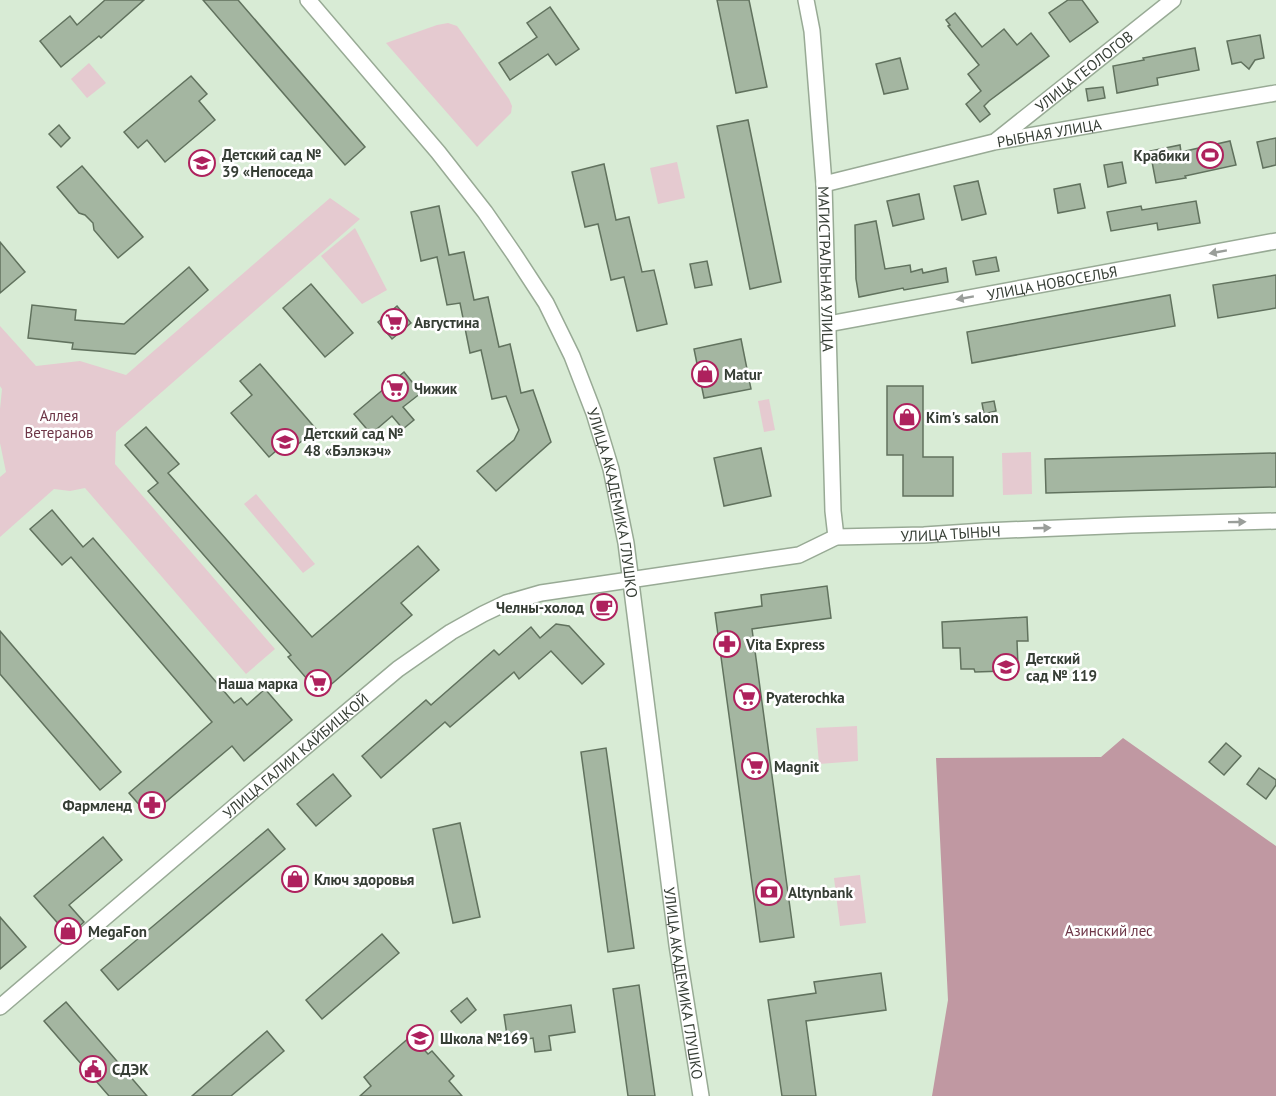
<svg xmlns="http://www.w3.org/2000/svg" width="1276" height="1096" font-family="'PT Sans',sans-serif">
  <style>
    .green { fill: #e5cad0 }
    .forest { fill: #c098a2 }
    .building { fill: #a4b6a1; stroke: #61725e; stroke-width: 1.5 }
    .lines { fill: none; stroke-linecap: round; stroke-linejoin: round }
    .street-casing { stroke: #98aa95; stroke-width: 18 }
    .street { stroke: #fff; stroke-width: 15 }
    .oneway { fill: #9a9e9a }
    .labels { text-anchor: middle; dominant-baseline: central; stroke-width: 5; stroke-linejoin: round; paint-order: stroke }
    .street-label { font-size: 15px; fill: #363e35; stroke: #fff }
    .poi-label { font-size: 15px; font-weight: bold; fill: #363e35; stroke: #fff; text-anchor: start }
    .park-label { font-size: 15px; fill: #6d3647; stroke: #fff }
  </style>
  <rect width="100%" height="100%" fill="#d8ebd5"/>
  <g class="green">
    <path d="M448,23l9,3 3,4 49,69 3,7 -1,7 -34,34 -91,-104 51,-18z"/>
    <path d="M89,63l17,20 -19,15 -16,-19z"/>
    <path d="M677,162l8,36 -27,6 -8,-36z"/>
    <path d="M330,198l30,21 -244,213 -1,32 160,185 -29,25 -161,-186 -15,3 -16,-2 -54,48v-60l6,-5 -6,-29v-34l2,-20 -2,-3v-60l36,40 44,-5 46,14z"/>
    <path d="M355,228l32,62 -25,14 -41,-48z"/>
    <path d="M769,399l6,31 -11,2 -6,-31z"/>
    <path d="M1031,452l1,42 -29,1 -1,-42z"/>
    <path d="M256,494l59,70 -12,9 -59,-69z"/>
    <path d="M857,726l1,35 -39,3 -3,-36z"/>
    <path d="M860,875l6,48 -26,3 -6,-48z"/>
  </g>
  <path class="forest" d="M1123,738l153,108v250h-344l16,-96 -12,-242 165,-1z"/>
  <g class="building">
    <path d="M105,0h39l-43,38 -2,-2 -38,31 -21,-26 30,-25 7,9z"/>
    <path d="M203,0h35l127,147 -20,18z"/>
    <path d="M717,0h32l18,87 -31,6z"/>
    <path d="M1068,0h14l16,22 -28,20 -21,-29z"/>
    <path d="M550,7l29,42 -23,16 -8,-11 -38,26 -11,-17 38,-26 -10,-14z"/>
    <path d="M955,13l27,34 22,-18 13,16 14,-12 18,23 -60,45 -5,5 6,8 -10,8 -14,-18 15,-13 -13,-17 11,-9 -31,-39 2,-1 -4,-5z"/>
    <path d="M1260,35l4,23 -9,2 -6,9 -8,-7 -9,2 -5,-23z"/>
    <path d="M1195,48l4,22 -42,8 1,7 -41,8 -4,-27 31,-6 -1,-2z"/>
    <path d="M900,58l8,31 -24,5 -8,-30z"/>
    <path d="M191,76l16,18 -8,7 16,19 -50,42 -18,-22 -9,8 -14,-16z"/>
    <path d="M1103,87l2,11 -17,3 -2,-12z"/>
    <path d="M748,120l33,162 -31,7 -33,-163z"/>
    <path d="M59,125l11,13 -9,9 -12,-13z"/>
    <path d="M1276,138v27l-13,3 -6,-26z"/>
    <path d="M1230,141l6,24 -51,11 1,2 -30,5 -6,-32 30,-6 1,7z"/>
    <path d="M1122,162l4,21 -18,4 -4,-22z"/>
    <path d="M604,164l12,56 13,-3 13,55 12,-2 13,54 -30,7 -13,-54 -13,3 -13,-56 -13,3 -13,-55z"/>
    <path d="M82,166l61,71 -25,21 -24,-28 -1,-7 -8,-8 -6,-2 -22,-26z"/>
    <path d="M978,181l8,33 -24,6 -8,-34z"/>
    <path d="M1080,184l5,24 -27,5 -4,-24z"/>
    <path d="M919,194l5,25 -31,7 -6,-25z"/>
    <path d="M1196,201l4,22 -42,7 -1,-7 -46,8 -4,-19 34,-6 1,4z"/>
    <path d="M439,206l10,49 15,-3 10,48 14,-3 11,50 11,-3 11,49 12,-3 18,52 -55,49 -19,-20 37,-31 5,-10 -13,-34 -14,3 -11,-49 -11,3 -10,-50 -13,2 -10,-48 -16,4 -10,-49z"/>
    <path d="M876,221l9,48 25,-4 1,7 11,-3 1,4 23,-5 2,14 -44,8 -1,-2 -44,9 -3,-18 -1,-54z"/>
    <path d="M0,242l25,30 -25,21z"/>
    <path d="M996,257l3,14 -23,4 -3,-14z"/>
    <path d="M707,261l5,24 -17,3 -5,-24z"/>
    <path d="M189,267l19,23 -73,64 -63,-5 1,-6 -45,-5 4,-33 44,5 -1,10 49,4z"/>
    <path d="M1276,275v33l-58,10 -5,-33z"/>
    <path d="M311,284l42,49 -28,24 -42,-49z"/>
    <path d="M1170,295l5,31 -203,37 -5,-31z"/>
    <path d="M397,306l14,17 -19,16 -14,-17z"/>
    <path d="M741,339l10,50 -47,9 -10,-49z"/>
    <path d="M260,364l56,65 -19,16 -6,-7 -22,19 -38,-44 21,-18 -12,-14z"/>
    <path d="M404,372l17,21 -18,14 11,13 -11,9 -11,-13 -21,18 -17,-20z"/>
    <path d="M887,386h36v71h30v39h-50v-41h-16z"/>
    <path d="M994,401l2,10 -12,3 -2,-11z"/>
    <path d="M146,427l33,37 -11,9 144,164 106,-91 21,24 -38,33 11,12 -92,79 -32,-37 3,-2 -143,-164 10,-8 -33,-38z"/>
    <path d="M761,448l10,48 -47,10 -10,-48z"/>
    <path d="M1276,453v34l-230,6 -1,-34z"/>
    <path d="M52,510l31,37 10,-9 141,165 7,-5 6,7 18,-16 27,31 -48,41 -12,-15 -83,70 -20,-23 83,-71 -141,-165 -9,8 -32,-36z"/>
    <path d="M827,586l4,32 -79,11 42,308 -34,5 -45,-329 47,-7 -1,-11z"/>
    <path d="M1027,617l1,24h-11l1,26h-13v4l-30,1 -1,-3h-13l-1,-21h-17l-1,-26z"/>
    <path d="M556,624l13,2 35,38 -22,20 -31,-33 -32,28 -5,-7 -64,55 -5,-5 -64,56 -19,-22 64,-56 5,5 63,-55 5,5 32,-28 9,11z"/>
    <path d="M0,631l121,141 -21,18 -100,-116z"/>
    <path d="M1226,743l15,13 -17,19 -15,-13z"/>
    <path d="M606,748l28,200 -26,4 -27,-200z"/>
    <path d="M1259,768l17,12v5l-10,14 -19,-15z"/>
    <path d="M333,774l18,22 -35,30 -19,-22z"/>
    <path d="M460,823l20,94 -27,6 -20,-94z"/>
    <path d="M268,829l17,20 -167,141 -17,-20z"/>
    <path d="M103,837l19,23 -53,45 15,17 -15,14 -35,-40z"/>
    <path d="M0,917l26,30 -26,22z"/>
    <path d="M382,934l17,19 -77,66 -16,-19z"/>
    <path d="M881,973l5,37 -80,11 10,75h-34l-14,-96 48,-7 -2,-11z"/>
    <path d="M639,985l16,111h-27l-11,-79 -4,-28z"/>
    <path d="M467,998l9,12 -15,13 -10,-12z"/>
    <path d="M66,1002l12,14 69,80h-38l-65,-75z"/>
    <path d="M571,1005l4,27 -26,4 2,14 -16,2 -2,-14 -25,4 -4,-27z"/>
    <path d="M267,1031l17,20 -53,45h-39z"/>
    <path d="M411,1036l17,18 4,-3 22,25 -5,5 13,15h-102l11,-10 -7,-9z"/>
  </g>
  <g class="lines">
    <defs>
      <g id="street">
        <path id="s1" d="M308,0l130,152 47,60 29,42 32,49 26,53 22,57 17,56 15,74 51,402 24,151"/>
        <path id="s2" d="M806,0l6,31 12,153 9,327 3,26"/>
        <path id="s3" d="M997,140l176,-140"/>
        <path id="s4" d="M824,184l170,-42 282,-49"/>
        <path id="s5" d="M828,324l448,-83"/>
        <path id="s6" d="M0,1007l254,-217 144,-121 53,-37 32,-18 23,-11 35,-10 258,-38 37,-18 88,-2 60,-4 147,-6 145,-4"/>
      </g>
    </defs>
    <use href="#street" class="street-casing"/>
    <use href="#street" class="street"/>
  </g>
  <defs><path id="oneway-solid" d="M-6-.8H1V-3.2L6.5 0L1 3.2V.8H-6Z" transform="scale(1.5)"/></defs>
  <g class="oneway">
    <use href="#oneway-solid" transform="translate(1218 252) rotate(170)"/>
    <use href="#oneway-solid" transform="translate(965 298) rotate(170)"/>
    <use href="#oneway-solid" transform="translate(1237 522) rotate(-1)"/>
    <use href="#oneway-solid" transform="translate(1042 528) rotate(-2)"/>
  </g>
  <defs>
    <symbol id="stadium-ring" viewBox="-11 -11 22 22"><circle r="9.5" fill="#fff" stroke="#ae215d" stroke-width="1.5"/><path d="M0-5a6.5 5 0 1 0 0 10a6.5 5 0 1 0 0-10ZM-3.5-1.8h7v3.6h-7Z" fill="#ae215d"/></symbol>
    <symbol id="school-ring" viewBox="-11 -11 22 22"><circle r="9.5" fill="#fff" stroke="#ae215d" stroke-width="1.5"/><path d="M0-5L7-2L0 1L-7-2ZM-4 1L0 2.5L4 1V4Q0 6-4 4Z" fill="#ae215d"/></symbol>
    <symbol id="supermarket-ring" viewBox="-11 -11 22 22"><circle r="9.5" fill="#fff" stroke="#ae215d" stroke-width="1.5"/><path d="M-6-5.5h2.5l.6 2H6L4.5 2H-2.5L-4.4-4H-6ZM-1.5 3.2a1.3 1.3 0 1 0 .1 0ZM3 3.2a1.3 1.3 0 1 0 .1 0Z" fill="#ae215d"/></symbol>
    <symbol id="shop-ring" viewBox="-11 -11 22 22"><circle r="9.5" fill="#fff" stroke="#ae215d" stroke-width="1.5"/><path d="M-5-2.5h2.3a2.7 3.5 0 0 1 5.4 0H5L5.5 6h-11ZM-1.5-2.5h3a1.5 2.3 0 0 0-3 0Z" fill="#ae215d"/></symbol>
    <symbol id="cafe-ring" viewBox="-11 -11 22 22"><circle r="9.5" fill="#fff" stroke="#ae215d" stroke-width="1.5"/><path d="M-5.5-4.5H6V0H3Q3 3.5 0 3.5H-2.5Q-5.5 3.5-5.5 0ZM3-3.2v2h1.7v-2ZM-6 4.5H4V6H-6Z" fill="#ae215d"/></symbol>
    <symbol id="pharmacy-ring" viewBox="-11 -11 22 22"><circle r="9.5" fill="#fff" stroke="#ae215d" stroke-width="1.5"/><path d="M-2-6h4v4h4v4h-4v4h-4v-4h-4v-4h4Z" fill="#ae215d"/></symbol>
    <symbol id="bank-ring" viewBox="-11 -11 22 22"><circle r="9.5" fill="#fff" stroke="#ae215d" stroke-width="1.5"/><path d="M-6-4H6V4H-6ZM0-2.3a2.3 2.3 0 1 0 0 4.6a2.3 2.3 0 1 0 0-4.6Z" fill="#ae215d"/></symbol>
    <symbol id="civic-ring" viewBox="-11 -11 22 22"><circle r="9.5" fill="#fff" stroke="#ae215d" stroke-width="1.5"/><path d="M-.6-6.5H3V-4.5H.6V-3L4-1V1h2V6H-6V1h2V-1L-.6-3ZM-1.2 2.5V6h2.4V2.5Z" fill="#ae215d"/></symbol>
  </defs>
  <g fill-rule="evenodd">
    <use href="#stadium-ring" x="1195" y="140" width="30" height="30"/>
    <use href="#school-ring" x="187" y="148" width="30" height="30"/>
    <use href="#supermarket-ring" x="379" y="307" width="30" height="30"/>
    <use href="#shop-ring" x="690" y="359" width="30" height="30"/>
    <use href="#supermarket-ring" x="380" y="373" width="30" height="30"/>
    <use href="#shop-ring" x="892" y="402" width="30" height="30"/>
    <use href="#school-ring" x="270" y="427" width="30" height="30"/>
    <use href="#cafe-ring" x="589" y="592" width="30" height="30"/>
    <use href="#pharmacy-ring" x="712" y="629" width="30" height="30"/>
    <use href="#school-ring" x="991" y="652" width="30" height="30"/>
    <use href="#supermarket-ring" x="303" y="668" width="30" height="30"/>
    <use href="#supermarket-ring" x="732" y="682" width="30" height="30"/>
    <use href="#supermarket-ring" x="740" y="751" width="30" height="30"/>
    <use href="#pharmacy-ring" x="137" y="790" width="30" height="30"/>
    <use href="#shop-ring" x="280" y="864" width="30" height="30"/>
    <use href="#bank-ring" x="754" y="877" width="30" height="30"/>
    <use href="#shop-ring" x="53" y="916" width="30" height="30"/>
    <use href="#school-ring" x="405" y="1023" width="30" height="30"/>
    <use href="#civic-ring" x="78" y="1054" width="30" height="30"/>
  </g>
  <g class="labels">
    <g class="street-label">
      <text stroke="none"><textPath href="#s3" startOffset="111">УЛИЦА ГЕОЛОГОВ</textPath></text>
      <text stroke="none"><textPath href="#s4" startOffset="231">РЫБНАЯ УЛИЦА</textPath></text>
      <text stroke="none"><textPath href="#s2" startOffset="270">МАГИСТРАЛЬНАЯ УЛИЦА</textPath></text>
      <text stroke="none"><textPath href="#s5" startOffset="228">УЛИЦА НОВОСЕЛЬЯ</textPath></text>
      <text stroke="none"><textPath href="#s1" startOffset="598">УЛИЦА АКАДЕМИКА ГЛУШКО</textPath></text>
      <text stroke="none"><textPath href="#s6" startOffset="1102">УЛИЦА ТЫНЫЧ</textPath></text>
      <text stroke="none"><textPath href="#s6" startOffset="388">УЛИЦА ГАЛИИ КАЙБИЦКОЙ</textPath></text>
      <text stroke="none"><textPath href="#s1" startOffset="1084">УЛИЦА АКАДЕМИКА ГЛУШКО</textPath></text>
    </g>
    <g class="poi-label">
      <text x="222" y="154">Детский сад №<tspan x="222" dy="17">39 «Непоседа</tspan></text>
      <text x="1190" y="155" text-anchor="end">Крабики</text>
      <text x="414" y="322">Августина</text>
      <text x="724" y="374">Matur</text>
      <text x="414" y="388">Чижик</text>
      <text x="926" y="417">Kim's salon</text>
      <text x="304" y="433">Детский сад №<tspan x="304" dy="17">48 «Бэлэкэч»</tspan></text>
      <text x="584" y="607" text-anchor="end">Челны-холод</text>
      <text x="746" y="644">Vita Express</text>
      <text x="1026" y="658">Детский<tspan x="1026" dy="17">сад № 119</tspan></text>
      <text x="298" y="683" text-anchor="end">Наша марка</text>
      <text x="766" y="697">Pyaterochka</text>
      <text x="774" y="766">Magnit</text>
      <text x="132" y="805" text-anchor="end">Фармленд</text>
      <text x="314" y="879">Ключ здоровья</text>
      <text x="788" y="892">Altynbank</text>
      <text x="88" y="931">MegaFon</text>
      <text x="440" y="1038">Школа №169</text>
      <text x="112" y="1069">СДЭК</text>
    </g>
    <g class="park-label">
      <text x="59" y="415">Аллея<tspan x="59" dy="17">Ветеранов</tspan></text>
      <text x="1109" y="930">Азинский лес</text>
    </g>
  </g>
</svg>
